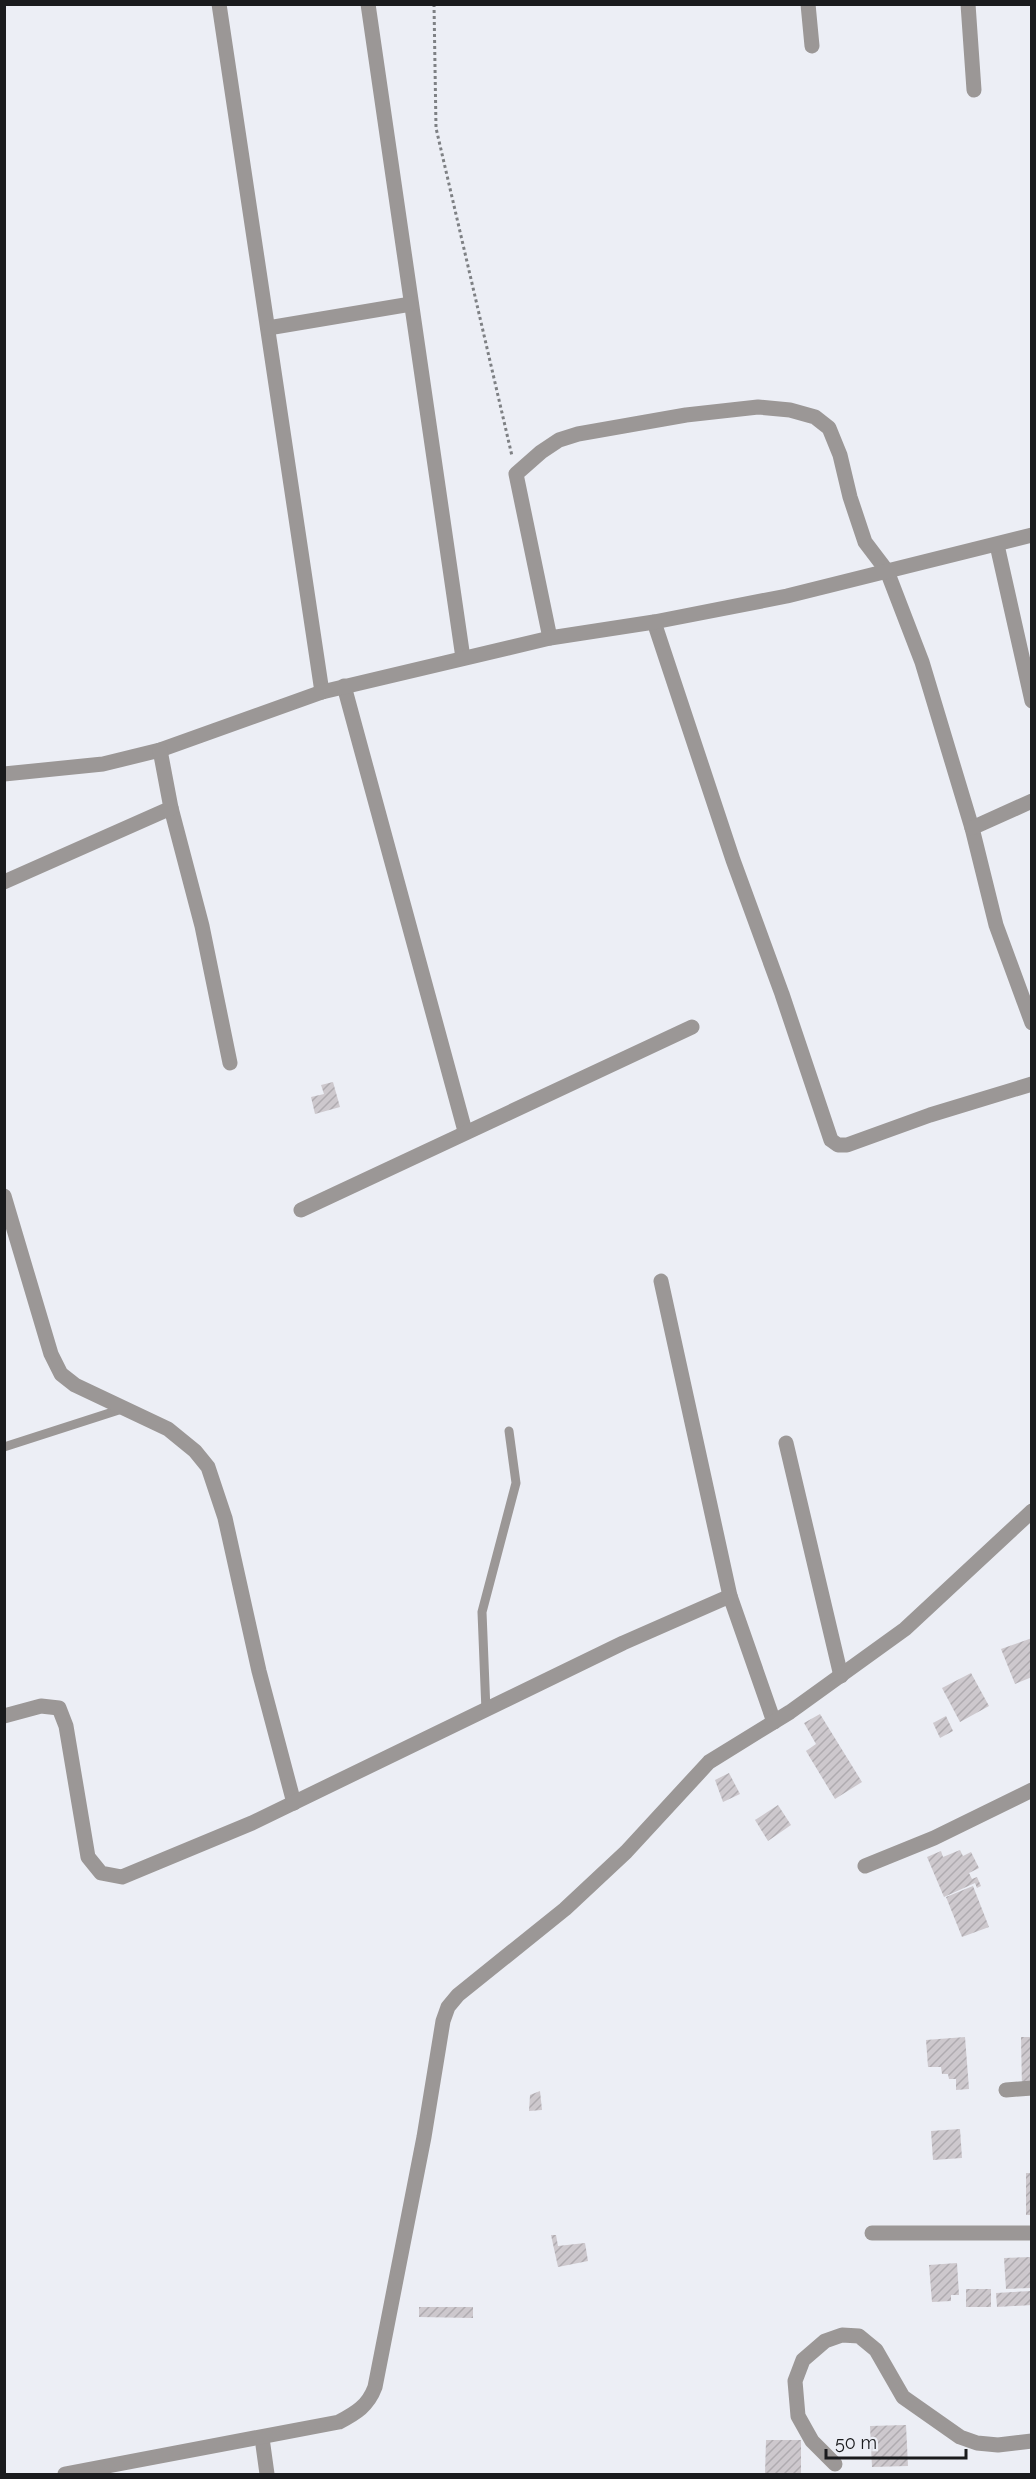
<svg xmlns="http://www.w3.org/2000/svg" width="1036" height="2479" font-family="Raleway,sans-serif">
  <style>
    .building { fill: url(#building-hatch) }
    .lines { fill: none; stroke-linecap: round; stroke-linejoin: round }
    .path { stroke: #7e8084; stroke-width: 3; stroke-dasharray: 3 3; stroke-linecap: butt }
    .lane { stroke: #9b9796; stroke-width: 9 }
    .street { stroke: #9b9796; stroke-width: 15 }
  </style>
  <defs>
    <pattern id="building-hatch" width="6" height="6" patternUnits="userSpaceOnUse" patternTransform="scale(1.5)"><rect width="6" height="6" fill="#cdc8cd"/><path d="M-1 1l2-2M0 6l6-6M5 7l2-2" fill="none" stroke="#afabb0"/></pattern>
  </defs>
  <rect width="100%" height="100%" fill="#eceef5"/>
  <g class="building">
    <path d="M333,1082l7,25 -25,7 -4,-17 13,-3 -3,-9z"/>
    <path d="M1032,1638v39l-17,7 -14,-35z"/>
    <path d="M971,1673l18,33 -29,16 -18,-34z"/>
    <path d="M820,1714l42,68 -27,17 -29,-48 10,-7 -12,-21z"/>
    <path d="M946,1716l7,15 -13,7 -7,-15z"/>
    <path d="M729,1773l11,21 -17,8 -8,-22z"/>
    <path d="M778,1805l13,20 -23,16 -13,-21z"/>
    <path d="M960,1850l3,6 8,-4 8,16 -10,5 3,6 5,-2 4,9 -4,2 -2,-5 -31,14 -17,-40 14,-6 2,6z"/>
    <path d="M973,1886l16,41 -27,10 -16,-40z"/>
    <path d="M965,2037l4,52 -13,1v-11h-7l-1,-5h-6l-1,-7h-13l-2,-27z"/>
    <path d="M1021,2037h11v50l-10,1z"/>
    <path d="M540,2091l2,19 -13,1 1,-16z"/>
    <path d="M960,2129l2,29 -29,2 -2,-29z"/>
    <rect x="1026" y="2173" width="6" height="42"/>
    <path d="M551,2235h5l2,11 27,-3 3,18 -30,6z"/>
    <path d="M1032,2257v31l-26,1 -2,-31z"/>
    <path d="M957,2263l2,32h-8v6l-19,1 -3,-37z"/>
    <rect x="966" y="2289" width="25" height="18"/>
    <path d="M1031,2291l1,14 -35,2 -1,-14z"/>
    <path d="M419,2307h54v11l-54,-1z"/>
    <path d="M906,2425l2,41 -36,1 -2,-41z"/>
    <path d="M766,2440h35v34h-36z"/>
  </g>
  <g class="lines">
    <path class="path" d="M434,4l2,124 76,328"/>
    <g class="lane">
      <path d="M4,1447l121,-39"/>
      <path d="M486,1711l-4,-99 34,-129 -7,-52"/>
    </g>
    <g class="street">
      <path d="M219,4l103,688"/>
      <path d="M368,4l95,654"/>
      <path d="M808,4l4,42"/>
      <path d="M968,4l6,86"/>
      <path d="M268,328l143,-24"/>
      <path d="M997,545l35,156"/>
      <path d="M654,622l79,238 49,134 49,146 7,5h9l83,-30 102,-31"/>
      <path d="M550,638l-34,-164 25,-22 18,-12 19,-6 108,-19 72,-8 32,3 25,7 14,11 11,27 10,42 15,45 22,29 35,91 50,166 24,97 36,98"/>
      <path d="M344,686l121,445"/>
      <path d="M4,774l99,-10 57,-14 162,-58 228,-54 104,-16 133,-26 245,-61"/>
      <path d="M171,808l31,118 28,137"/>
      <path d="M972,828l60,-27"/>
      <path d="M4,882l167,-74 -11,-58"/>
      <path d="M4,1196l47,158 10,20 14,11 93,44 27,22 13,16 17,51 34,153 35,132"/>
      <path d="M301,1210l391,-183"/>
      <path d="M661,1281l69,315"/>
      <path d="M786,1443l55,233"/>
      <path d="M4,1716l37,-10 18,2 7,18 22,131 13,16 21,4 130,-54 371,-180 107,-47 44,126"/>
      <path d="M865,1866l69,-28 98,-48"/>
      <path d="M1006,2090l26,-2"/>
      <path d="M872,2233h160"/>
      <path d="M262,2438l5,36"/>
      <path d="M835,2464l-23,-23 -14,-25 -3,-35 8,-21 22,-19 17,-6 17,1 17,14 27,47 57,40 17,6 21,2 34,-4"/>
      <path d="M65,2474l274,-52c17,-9 29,-16 36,-35l49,-250 19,-116 5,-14 10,-12 107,-86 61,-57 83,-90 81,-50 115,-83 127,-118"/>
    </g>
  </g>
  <rect width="1036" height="2479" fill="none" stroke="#1a1b1d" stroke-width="12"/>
  <path d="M826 2449v9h140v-9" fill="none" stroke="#1a1b1d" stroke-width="3"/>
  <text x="835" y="2449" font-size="18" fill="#1a1b1d" stroke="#eceef5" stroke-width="4.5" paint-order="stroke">50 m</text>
</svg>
